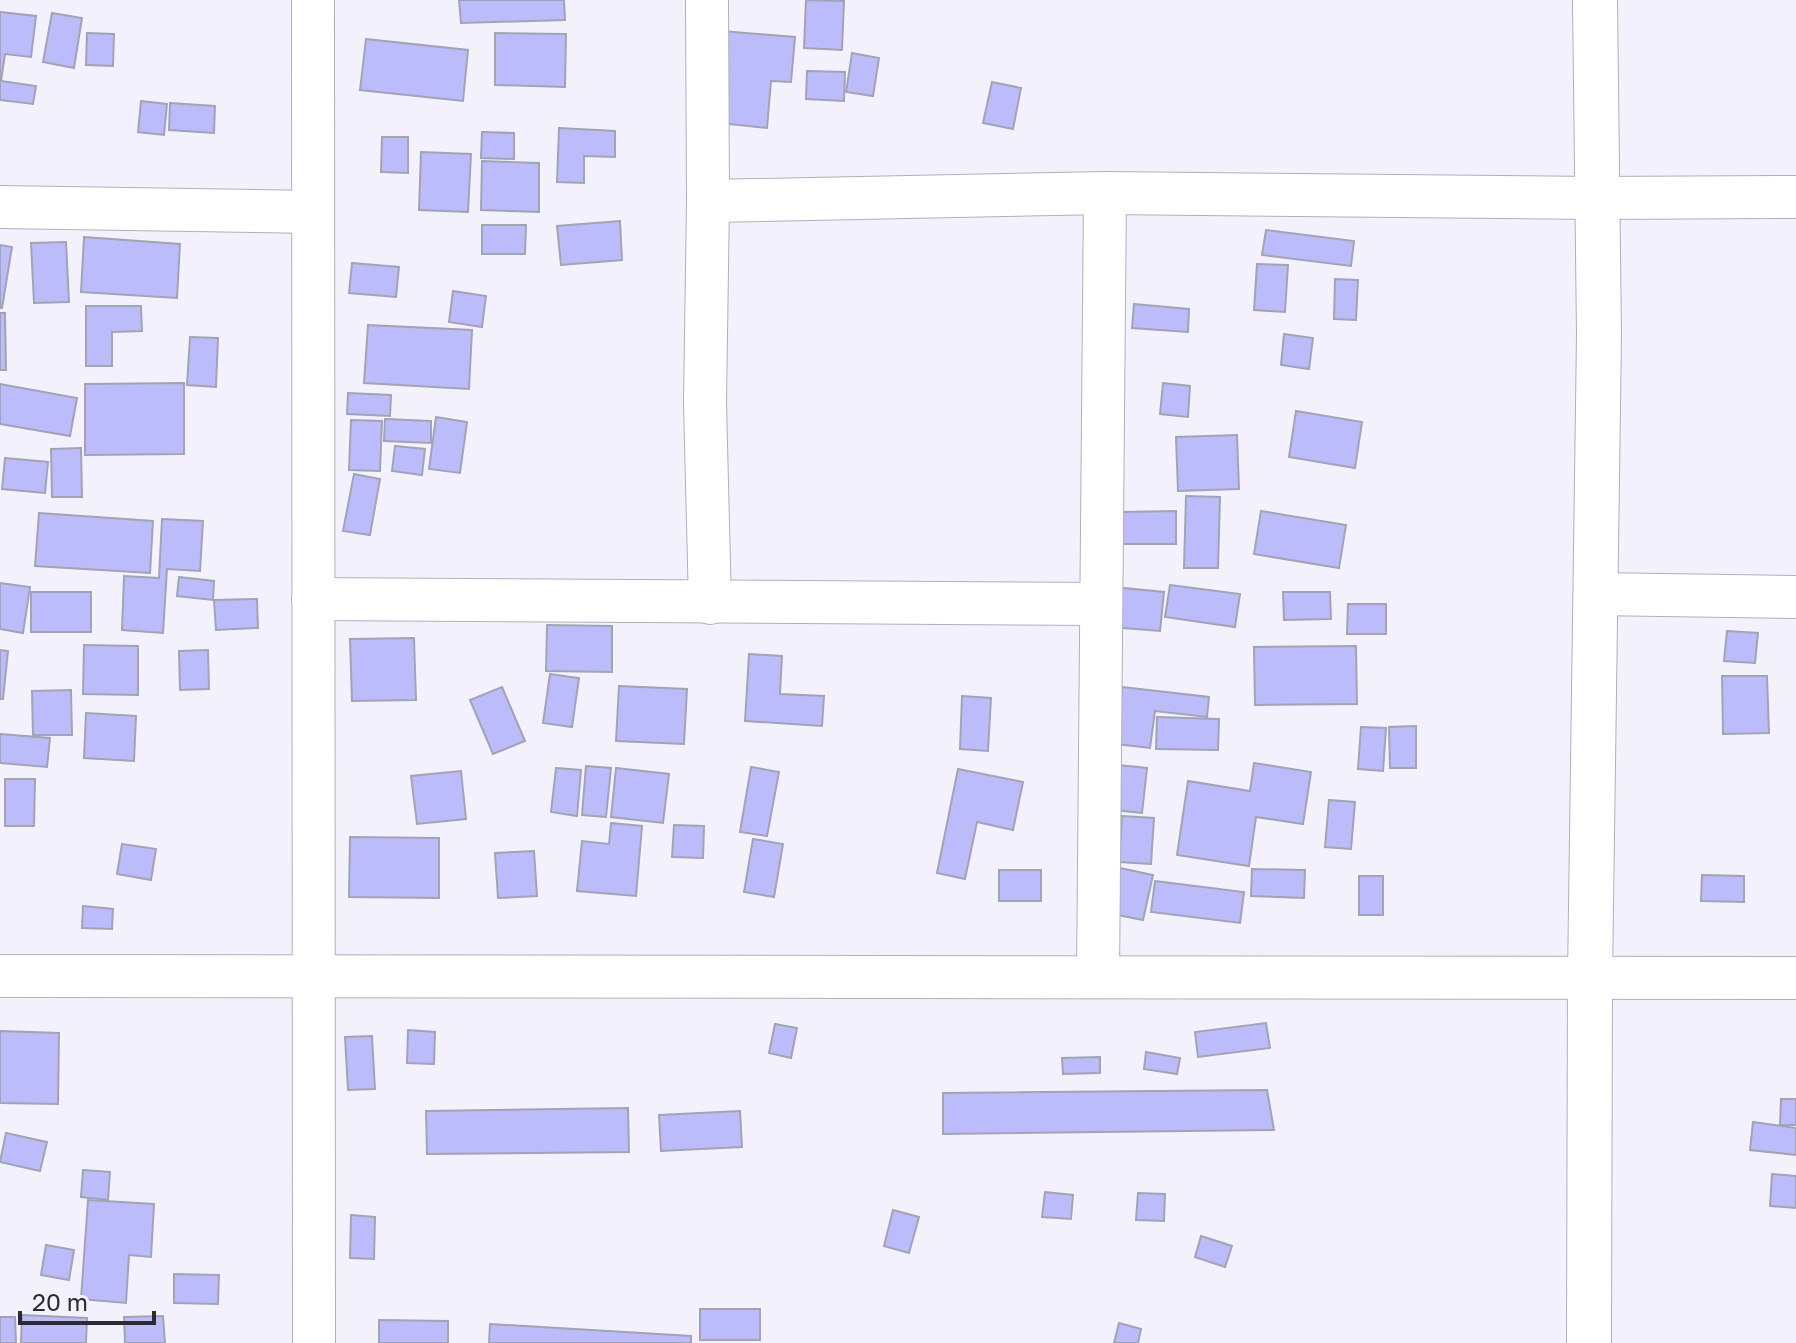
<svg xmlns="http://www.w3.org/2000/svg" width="1796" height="1343" font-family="'Golos Text',sans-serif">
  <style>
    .building { fill: #bcbcfc; stroke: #a2a3b3; stroke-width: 2 }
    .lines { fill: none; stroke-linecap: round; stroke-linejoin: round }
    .minor-casing { stroke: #b1aebf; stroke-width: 44 }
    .tertiary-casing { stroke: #b1aebf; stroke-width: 46 }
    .minor { stroke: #fff; stroke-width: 42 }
    .tertiary { stroke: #fff; stroke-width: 44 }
  </style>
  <rect width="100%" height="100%" fill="#f3f2fc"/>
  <g class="building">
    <path d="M459,0h105l1,20 -104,3z"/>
    <path d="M806,0l38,1 -2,49 -38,-2z"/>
    <path d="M0,12l36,4 -5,41 -26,-3 -4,27 35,5 -3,18 -33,-4z"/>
    <path d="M52,13l30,5 -8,50 -31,-6z"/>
    <path d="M721,31l74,6 -4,45 -20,-1 -4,47 -55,-6z"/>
    <path d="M87,33l27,1 -1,32 -27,-1z"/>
    <path d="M495,33l71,1 -1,53 -70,-2z"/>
    <path d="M366,39l102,11 -5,51 -103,-11z"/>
    <path d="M852,53l27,5 -6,38 -27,-4z"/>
    <path d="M807,71l38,1 -1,29 -38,-2z"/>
    <path d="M992,82l29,6 -8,41 -30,-6z"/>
    <path d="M141,101l26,3 -3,31 -26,-3z"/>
    <path d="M170,103l45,3 -1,27 -45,-3z"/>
    <path d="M559,128l56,3v26l-31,-1v27l-27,-1z"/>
    <path d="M482,132l32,1v26l-33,-1z"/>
    <path d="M382,137h26v36l-27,-1z"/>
    <path d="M421,152l50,2 -3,58 -49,-2z"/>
    <path d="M482,161l57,2v49l-58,-2z"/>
    <path d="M620,221l2,39 -61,5 -4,-39z"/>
    <path d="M482,225h44l-1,29h-43z"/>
    <path d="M1266,230l88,11 -3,25 -89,-11z"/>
    <path d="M84,237l96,7 -3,54 -96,-6z"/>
    <path d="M66,242l3,60 -35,1 -3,-60z"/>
    <path d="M0,245l12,2 -10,61h-2z"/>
    <path d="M352,263l47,4 -3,30 -47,-4z"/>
    <path d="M1257,264l31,1 -3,47 -31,-2z"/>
    <path d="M1335,279l23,1 -2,40 -22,-1z"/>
    <path d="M453,291l33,5 -4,31 -33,-5z"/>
    <path d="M1134,304l55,5 -1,23 -56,-4z"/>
    <path d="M86,306h55l1,25 -30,1v34h-26z"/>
    <path d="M0,313h5l1,57h-6z"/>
    <path d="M368,325l104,5 -3,59 -105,-6z"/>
    <path d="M1284,334l29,4 -4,31 -28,-4z"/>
    <path d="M190,337l28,1 -2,49 -29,-2z"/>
    <path d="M184,383v71l-99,1v-71z"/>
    <path d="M1163,383l27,3 -2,31 -28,-3z"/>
    <path d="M0,384l77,14 -7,38 -70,-12z"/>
    <path d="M348,393l43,2 -1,21 -43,-2z"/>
    <path d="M1296,411l66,11 -7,46 -66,-11z"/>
    <path d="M436,417l31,5 -7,51 -31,-4z"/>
    <path d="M385,419l46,2v22l-47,-2z"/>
    <path d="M351,420l31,1 -2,50 -31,-1z"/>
    <path d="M1237,435l2,54 -61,2 -2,-54z"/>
    <path d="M395,446l30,3 -3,26 -30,-4z"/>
    <path d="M81,448l1,49h-30l-1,-48z"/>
    <path d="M5,458l43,4 -3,31 -43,-4z"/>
    <path d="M354,474l26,5 -10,56 -27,-4z"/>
    <path d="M1186,496l34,1 -2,71h-34z"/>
    <path d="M1176,511v33h-55v-32z"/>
    <path d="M1261,511l85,14 -7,43 -85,-14z"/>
    <path d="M39,513l114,8 -3,52 -115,-7z"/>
    <path d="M162,519l41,2 -3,50 -33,-2 -4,64 -41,-3 2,-54 35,2z"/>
    <path d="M179,577l35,4 -1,19 -36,-4z"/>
    <path d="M0,583l30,4 -7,46 -23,-4z"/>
    <path d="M1170,585l70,9 -5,33 -70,-10z"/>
    <path d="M1114,587l50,5 -4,39 -49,-4z"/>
    <rect x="31" y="592" width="60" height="40"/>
    <path d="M1283,592h47l1,27 -47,1z"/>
    <path d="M257,599l1,29 -42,2 -2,-30z"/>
    <path d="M1348,604h38v30h-39z"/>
    <path d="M547,625l65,1v46l-66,-1z"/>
    <path d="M1727,631l31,2 -3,30 -31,-2z"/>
    <path d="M414,638l2,62 -64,1 -2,-62z"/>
    <path d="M84,645l54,1v49l-55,-1z"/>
    <path d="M1356,646l1,58 -102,1 -1,-58z"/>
    <path d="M0,650l8,1 -5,48h-3z"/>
    <path d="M208,650l1,39 -29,1 -1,-39z"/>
    <path d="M749,654l33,2 -2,38 44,2 -2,30 -77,-5z"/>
    <path d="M550,674l29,4 -7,49 -29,-4z"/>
    <path d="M1722,676h45l2,57 -46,1z"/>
    <path d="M619,686l68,3 -3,55 -68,-3z"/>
    <path d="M502,687l23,54 -32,13 -23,-54z"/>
    <path d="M1122,687l87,10 -2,20 -52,-6 -5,37 -34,-4z"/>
    <path d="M71,690l1,45h-39l-1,-44z"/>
    <path d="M962,696l29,2 -3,53 -28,-2z"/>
    <path d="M86,713l50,3 -2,45 -50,-3z"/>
    <path d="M1157,717l62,2 -1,31 -62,-1z"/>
    <path d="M1416,726v42h-26l-1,-41z"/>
    <path d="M1361,727l25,1 -3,43 -25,-2z"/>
    <path d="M0,734l50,4 -3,29 -47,-4z"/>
    <path d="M1254,763l57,9 -8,52 -47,-7 -7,49 -72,-11 11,-74 62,10z"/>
    <path d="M1118,765l29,3 -5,45 -29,-3z"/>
    <path d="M586,766l25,2 -5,49 -24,-2z"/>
    <path d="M751,767l28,5 -12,64 -27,-4z"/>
    <path d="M556,768l25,2 -4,46 -26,-4z"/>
    <path d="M616,768l53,6 -6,49 -52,-6z"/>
    <path d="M958,769l65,13 -10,48 -36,-8 -12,57 -28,-6z"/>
    <path d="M461,771l5,48 -49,5 -6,-48z"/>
    <path d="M5,779h30l-1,47h-29z"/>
    <path d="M1329,800l26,2 -4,47 -26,-2z"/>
    <path d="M1122,816l32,2 -3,46 -32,-2z"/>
    <path d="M611,823l31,3 -6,70 -59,-5 5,-50 27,3z"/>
    <path d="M674,825l30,1 -1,32 -31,-1z"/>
    <path d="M350,837l89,1v60l-90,-1z"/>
    <path d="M753,839l30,5 -9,53 -30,-5z"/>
    <path d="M122,844l34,5 -5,31 -34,-6z"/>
    <path d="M534,851l3,45 -39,2 -3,-45z"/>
    <path d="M1101,864l52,11 -10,45 -51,-10z"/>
    <path d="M1252,869l53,1 -1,28 -53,-2z"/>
    <rect x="999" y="870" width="42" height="31"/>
    <path d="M1702,875l42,1v26l-43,-1z"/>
    <rect x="1359" y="876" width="24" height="39"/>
    <path d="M1155,881l89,11 -4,31 -89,-11z"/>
    <path d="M83,906l30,3 -1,20 -30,-1z"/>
    <path d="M1266,1023l4,25 -72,9 -3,-25z"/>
    <path d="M775,1024l22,4 -6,30 -22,-5z"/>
    <path d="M408,1030l27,2 -1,32 -27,-1z"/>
    <path d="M0,1031l59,2 -1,71 -58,-1z"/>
    <path d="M372,1036l3,53 -27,1 -3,-53z"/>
    <path d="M1146,1052l34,6 -3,16 -33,-5z"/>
    <path d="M1100,1057v16l-37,1 -1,-16z"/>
    <path d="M1267,1090l7,40 -331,4v-41z"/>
    <path d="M1781,1099h15v26h-16z"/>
    <path d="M628,1108l1,44 -202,2 -1,-43z"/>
    <path d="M740,1111l2,36 -81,4 -2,-36z"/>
    <path d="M1753,1122l43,6v27l-46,-5z"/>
    <path d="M6,1133l41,9 -7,29 -40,-9z"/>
    <path d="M83,1170l27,2 -2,28 -27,-3z"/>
    <path d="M1772,1174l24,2v32l-26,-2z"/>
    <path d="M1045,1192l28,3 -2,24 -29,-2z"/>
    <path d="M1138,1193l27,1 -1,27 -28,-1z"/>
    <path d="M88,1200l66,4 -3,53 -22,-2 -3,48 -45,-4z"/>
    <path d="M893,1210l26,7 -10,36 -25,-7z"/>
    <path d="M351,1215l24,2 -1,42 -24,-1z"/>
    <path d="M1201,1236l31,10 -7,21 -30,-10z"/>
    <path d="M46,1245l28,5 -5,30 -28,-5z"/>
    <path d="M174,1274l45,1 -1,29 -44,-1z"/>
    <rect x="700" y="1309" width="60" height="31"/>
    <path d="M22,1315l65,3 -1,25h-65z"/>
    <path d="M163,1316l2,27h-40l-1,-26z"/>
    <path d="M0,1317h15l1,26h-16z"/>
    <path d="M379,1320l69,1v22h-69z"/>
    <path d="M1119,1323l22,6 -3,14h-24z"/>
    <path d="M490,1324l201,12v7h-202z"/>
  </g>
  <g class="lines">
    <defs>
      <g id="minor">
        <path d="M313,0l1,1343"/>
        <path d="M707,0l1,201 -3,202 5,200"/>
        <path d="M708,201l397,-8 491,5 200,-1"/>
        <path d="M0,207l313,5"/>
        <path d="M1596,594l200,3"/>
        <path d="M313,599l788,5"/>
        <path d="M0,976l1796,2"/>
        <path d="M1098,977l7,-784"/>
      </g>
      <path id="tertiary" d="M1589,1343l1,-365 9,-643 -4,-335"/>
    </defs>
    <use href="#minor" class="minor-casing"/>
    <use href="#tertiary" class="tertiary-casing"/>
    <use href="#minor" class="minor"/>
    <use href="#tertiary" class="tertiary"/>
  </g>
  <path d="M20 1311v12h134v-12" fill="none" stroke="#2c2b32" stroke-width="4"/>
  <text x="32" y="1311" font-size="24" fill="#2c2b32" stroke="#f3f2fc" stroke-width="6" paint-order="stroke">20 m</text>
</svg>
